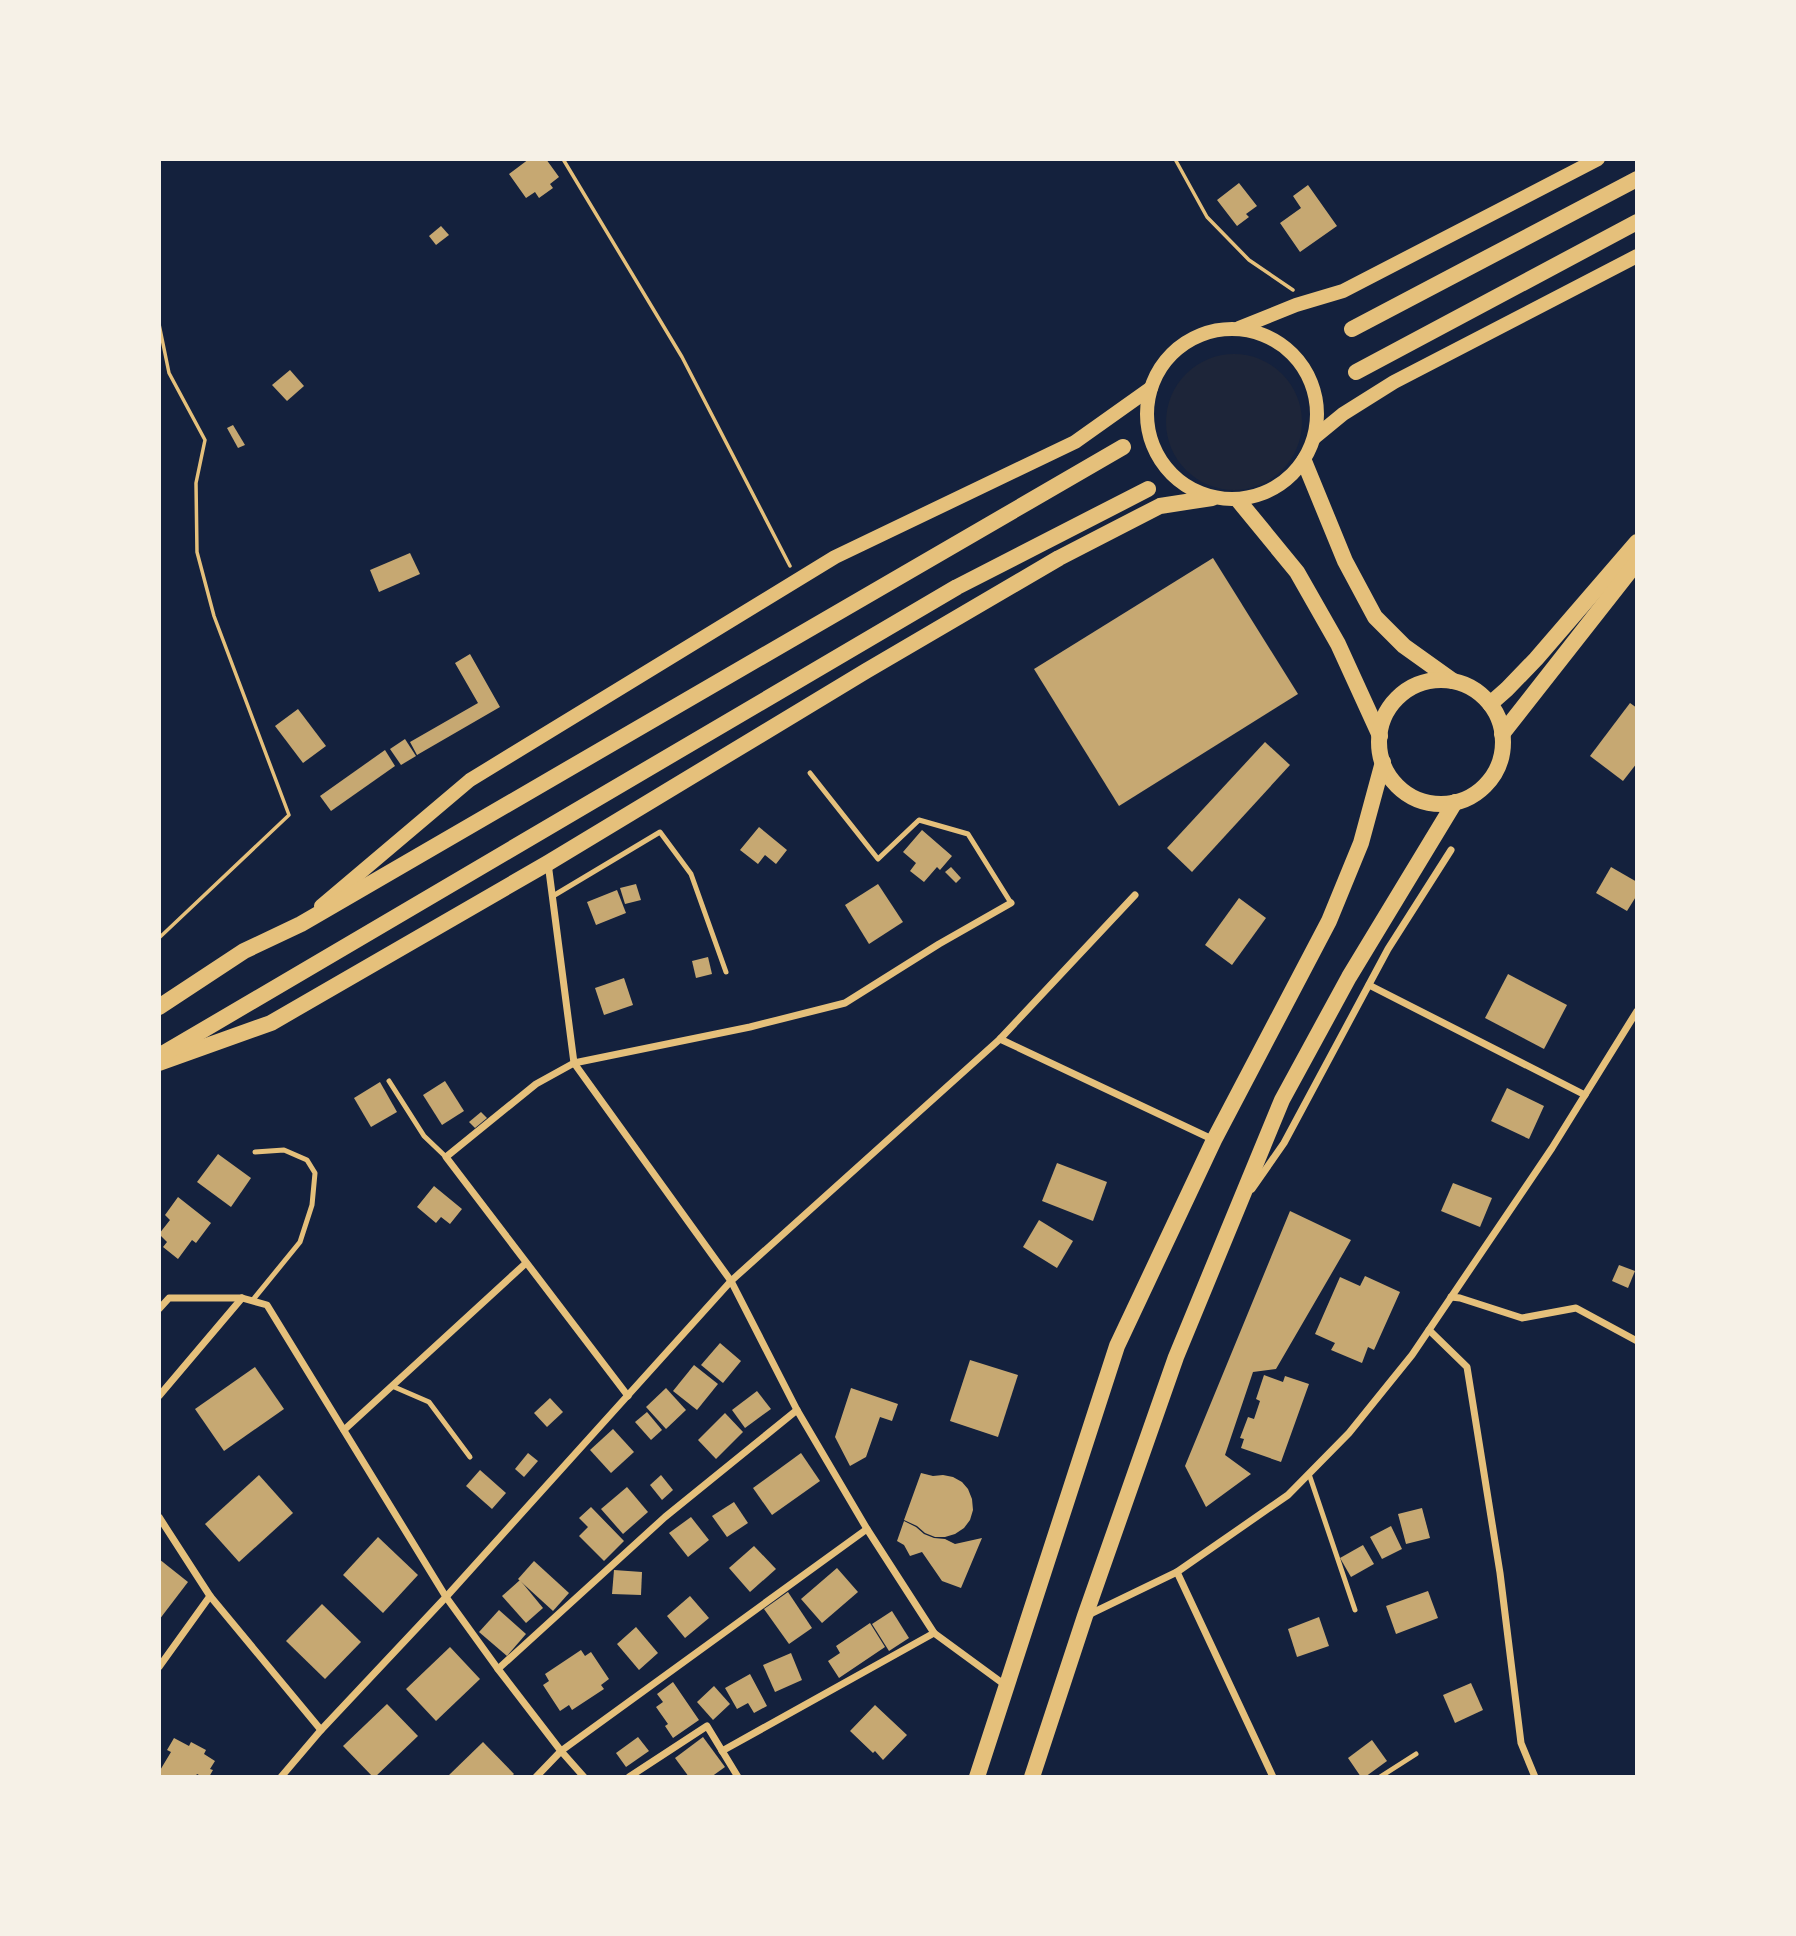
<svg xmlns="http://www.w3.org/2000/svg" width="1796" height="1936" font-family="Bitter,serif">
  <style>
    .green { fill: #1d2539 }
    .building { fill: #c6a872 }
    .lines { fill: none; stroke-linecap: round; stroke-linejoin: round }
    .path { stroke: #e5c07b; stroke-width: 3.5 }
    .service { stroke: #e5c07b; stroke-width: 5 }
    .minor { stroke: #e5c07b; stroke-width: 7 }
    .secondary { stroke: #e5c07b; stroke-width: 14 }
    .primary { stroke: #e5c07b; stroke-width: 16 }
    .trunk { stroke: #e5c07b; stroke-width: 16 }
  </style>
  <rect width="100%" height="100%" fill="#14213d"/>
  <circle class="green" cx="1234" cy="422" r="68"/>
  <g class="building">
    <path d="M529,159h17l13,18 -9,7 3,4 -14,10 -4,-6 -9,6 -17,-24z"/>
    <path d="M1239,183l18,23 -11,8 3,3 -12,9 -20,-26z"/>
    <path d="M1308,185l29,41 -37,26 -20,-29 21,-15 -8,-12z"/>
    <path d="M441,226l8,9 -13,10 -7,-9z"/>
    <path d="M290,370l14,16 -17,15 -15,-16z"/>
    <path d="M233,425l12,20 -7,3 -11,-20z"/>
    <path d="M410,553l10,21 -41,18 -9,-22z"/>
    <path d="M1213,558l85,136 -179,112 -85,-137z"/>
    <path d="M470,654l30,53 -83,48 -7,-13 68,-39 -23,-40z"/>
    <path d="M1630,703l7,5v55l-14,18 -33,-25z"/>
    <path d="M298,709l28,37 -23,17 -28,-37z"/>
    <path d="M405,739l11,17 -15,9 -11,-16z"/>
    <path d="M1265,742l25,23 -98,107 -25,-24z"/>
    <path d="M385,750l10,16 -64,45 -11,-15z"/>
    <path d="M759,827l28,23 -11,14 -11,-9 -7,9 -18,-14z"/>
    <path d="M922,830l30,26 -12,14 -3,-3 -13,15 -14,-11 6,-8 -13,-11z"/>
    <path d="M951,867l10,11 -5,5 -11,-11z"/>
    <path d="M1611,867l26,15v13l-10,16 -31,-18z"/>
    <path d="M636,884l5,16 -16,4 -5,-16z"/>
    <path d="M878,884l25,38 -34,22 -24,-39z"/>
    <path d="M617,890l9,23 -30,12 -9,-23z"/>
    <path d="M1239,898l27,20 -34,47 -27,-20z"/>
    <path d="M708,957l4,17 -16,4 -4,-17z"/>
    <path d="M1508,974l59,31 -23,44 -59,-31z"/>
    <path d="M624,978l9,27 -29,10 -9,-27z"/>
    <path d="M445,1081l19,30 -22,14 -19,-30z"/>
    <path d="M380,1082l17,30 -26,15 -17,-29z"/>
    <path d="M1507,1088l37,18 -15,33 -38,-18z"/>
    <path d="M481,1112l6,6 -12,10 -6,-6z"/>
    <path d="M218,1154l33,24 -20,29 -34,-25z"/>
    <path d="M1057,1163l50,19 -14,39 -51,-20z"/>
    <path d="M1453,1183l39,15 -12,29 -39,-16z"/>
    <path d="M434,1186l28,23 -12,15 -9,-7 -5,6 -19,-16z"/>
    <path d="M178,1197l33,26 -15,20 -4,-3 -14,19 -15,-12 4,-5 -8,-8 11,-14 -5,-5z"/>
    <path d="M1290,1211l61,29 -75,129 -23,3 -28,83 26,19 -45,33 -21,-41z"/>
    <path d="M1039,1220l34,21 -16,27 -34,-21z"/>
    <path d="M1619,1265l16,6 -7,17 -16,-7z"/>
    <path d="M1365,1276l35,16 -26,58 -6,-3 -6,16 -31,-13 4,-7 -20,-9 25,-57 20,9z"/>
    <path d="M720,1343l21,18 -18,22 -22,-18z"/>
    <path d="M970,1360l48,15 -20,62 -48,-16z"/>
    <path d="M694,1365l24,19 -21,26 -24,-19z"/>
    <path d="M255,1367l29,42 -60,42 -29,-42z"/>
    <path d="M1264,1375l19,7 2,-6 24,8 -28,78 -40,-14 3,-9 -4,-1 8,-21 6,2 6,-18 -4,-2z"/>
    <path d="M666,1388l20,22 -20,19 -20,-22z"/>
    <path d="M851,1388l47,16 -6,17 -12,-4 -14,40 -16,9 -15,-29z"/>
    <path d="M757,1391l14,18 -26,19 -13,-18z"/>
    <path d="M550,1398l13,14 -16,15 -13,-14z"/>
    <path d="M647,1412l15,18 -11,10 -16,-18z"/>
    <path d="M725,1413l18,19 -27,27 -18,-19z"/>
    <path d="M613,1429l21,23 -23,21 -21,-23z"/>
    <path d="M528,1453l10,8 -14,16 -9,-8z"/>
    <path d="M801,1453l19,28 -48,34 -19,-27z"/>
    <path d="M480,1470l26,23 -14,16 -26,-23z"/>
    <path d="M921,1473l12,3 10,-1 10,2 9,5 6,7 4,10 1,11 -3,10 -6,8 -9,6 -10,3h-10l-10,-4 -8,-7 -13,-6z"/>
    <path d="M259,1475l34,38 -54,49 -34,-38z"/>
    <path d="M661,1475l12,15 -11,10 -12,-15z"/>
    <path d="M627,1487l21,25 -25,22 -22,-25z"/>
    <path d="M734,1502l14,21 -21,14 -15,-21z"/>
    <path d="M591,1507l33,34 -20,20 -25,-25 9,-9 -9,-9z"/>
    <path d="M1422,1508l8,30 -24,6 -8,-30z"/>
    <path d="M691,1517l18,23 -21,17 -19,-24z"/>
    <path d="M904,1521l12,6 8,7 10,4 11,1 10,5 27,-6 -21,50 -19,-7 -20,-29 -12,4 -6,-11 -7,-4z"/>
    <path d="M1391,1526l11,23 -20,10 -12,-22z"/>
    <path d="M378,1537l40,38 -35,38 -40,-38z"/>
    <path d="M1363,1545l11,19 -23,13 -11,-19z"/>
    <path d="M754,1546l22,23 -26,23 -21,-24z"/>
    <path d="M159,1559l29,23 -29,38z"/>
    <path d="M534,1561l35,32 -16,18 -35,-32z"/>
    <path d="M837,1568l21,24 -36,31 -21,-24z"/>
    <path d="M614,1570l28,2 -1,23 -29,-1z"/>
    <path d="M520,1580l23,28 -17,15 -24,-27z"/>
    <path d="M1428,1591l10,27 -42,16 -10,-28z"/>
    <path d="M788,1592l24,36 -23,16 -25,-35z"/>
    <path d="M690,1596l19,22 -24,20 -18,-22z"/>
    <path d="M322,1604l39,38 -36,37 -39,-38z"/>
    <path d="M499,1610l27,24 -19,22 -28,-24z"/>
    <path d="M892,1611l17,27 -20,13 -17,-27z"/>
    <path d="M1319,1617l10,29 -32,11 -9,-28z"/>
    <path d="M870,1623l15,24 -46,31 -11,-17 12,-8 -4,-7z"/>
    <path d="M636,1627l22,26 -19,17 -22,-26z"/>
    <path d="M450,1647l30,32 -44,42 -30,-32z"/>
    <path d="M581,1650l4,6 6,-4 18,27 -8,6 3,4 -32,21 -3,-5 -9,6 -17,-26 6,-4 -4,-7z"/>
    <path d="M791,1653l11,27 -27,12 -12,-27z"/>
    <path d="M750,1674l17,32 -13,7 -6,-10 -11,6 -12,-21z"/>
    <path d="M673,1682l26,38 -26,18 -8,-12 3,-2 -12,-17 7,-5 -6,-8z"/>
    <path d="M1471,1683l12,27 -28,13 -12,-28z"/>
    <path d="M714,1686l16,18 -17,16 -16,-18z"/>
    <path d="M387,1704l31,32 -43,41h-2l-30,-31z"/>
    <path d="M875,1705l32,30 -24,25 -8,-9 -2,2 -23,-22z"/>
    <path d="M638,1737l11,14 -23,16 -10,-14z"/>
    <path d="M703,1737l22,30 -14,10h-22l-14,-19z"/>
    <path d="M174,1738l15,8 2,-4 15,8 -2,4 11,7 -5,8 3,1 -4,7h-6l-6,-3 -2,3h-36v-5l12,-20 -4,-2z"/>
    <path d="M1372,1740l15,21 -22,16h-4l-13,-19z"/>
    <path d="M483,1742l31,32 -3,3h-64z"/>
  </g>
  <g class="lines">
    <g class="path">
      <path d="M563,159l119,198 108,209"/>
      <path d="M1175,159l32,58 42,43 44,30"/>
      <path d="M159,324l10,49 36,67 -9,43 1,69 17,64 75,199 -130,123"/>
    </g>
    <g class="service">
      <path d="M810,773l68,86 41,-39 49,14 43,69"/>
      <path d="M553,896l107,-64 31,42 35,98"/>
      <path d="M389,1081l35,55 22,21"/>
      <path d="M252,1301l48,-59 12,-37 3,-32 -8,-13 -23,-10 -29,2"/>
      <path d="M392,1386l37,16 41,55"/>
      <path d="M1309,1474l46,136"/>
      <path d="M1380,1777l36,-23"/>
    </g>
    <g class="minor">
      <path d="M548,863l26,200 157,218 66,129 70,119 67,104 71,52"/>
      <path d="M1369,985l216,110"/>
      <path d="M1000,1039l214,101"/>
      <path d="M1252,1189l32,-46 104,-194 63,-99"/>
      <path d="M1451,1297l9,1 62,20 54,-10 61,33"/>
      <path d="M159,1309l10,-11h73l25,7 179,292 52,72 63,82 23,26"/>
      <path d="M1429,1330l38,37 33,206 21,170 14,34"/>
      <path d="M159,1396l83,-98"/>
      <path d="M628,1396l-182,-239 90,-73 38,-21 176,-36 95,-24 94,-59 72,-41"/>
      <path d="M344,1430l182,-167"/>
      <path d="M159,1517l51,79 111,134"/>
      <path d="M1177,1572l96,205"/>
      <path d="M1088,1615l89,-43 111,-77 61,-62 63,-78 140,-207 85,-137"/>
      <path d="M159,1667l51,-71"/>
      <path d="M498,1669l167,-152 132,-107"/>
      <path d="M722,1751l212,-118"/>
      <path d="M281,1777l40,-47 125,-133 285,-316 269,-242 135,-144"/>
      <path d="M536,1777l25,-26 306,-222"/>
      <path d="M629,1777l78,-51 31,51"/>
    </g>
    <g class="secondary">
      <path d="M1239,328l57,-23 47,-14 255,-132"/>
      <circle cx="1232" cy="414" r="85"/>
      <path d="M1315,437l28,-23 51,-32 243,-126"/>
      <path d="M321,906l149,-126 365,-223 240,-115 76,-54"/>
    </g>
    <g class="primary">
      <path d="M1304,461l41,100 30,56 29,29 49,35"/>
      <path d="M1238,500l59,72 41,72 42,92"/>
      <circle cx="1441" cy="742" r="62"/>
      <path d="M1490,704l17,-15 29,-30 101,-117"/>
      <path d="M1502,734l135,-172"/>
      <path d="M159,1063l112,-40 277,-160 318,-192 193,-113 101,-52 52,-8"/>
      <path d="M977,1777l140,-431 97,-206 115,-219 32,-78 22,-81"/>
      <path d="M1032,1777l53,-161 91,-259 106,-257 67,-123 106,-175"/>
    </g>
    <g class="trunk">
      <path d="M1352,329l285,-150"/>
      <path d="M1356,372l281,-150"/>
      <path d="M159,1007l85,-56 57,-27 822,-477"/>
      <path d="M159,1056l798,-469 191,-98"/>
    </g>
  </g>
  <rect width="1796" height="1936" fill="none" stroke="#f6f1e7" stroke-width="322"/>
</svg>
